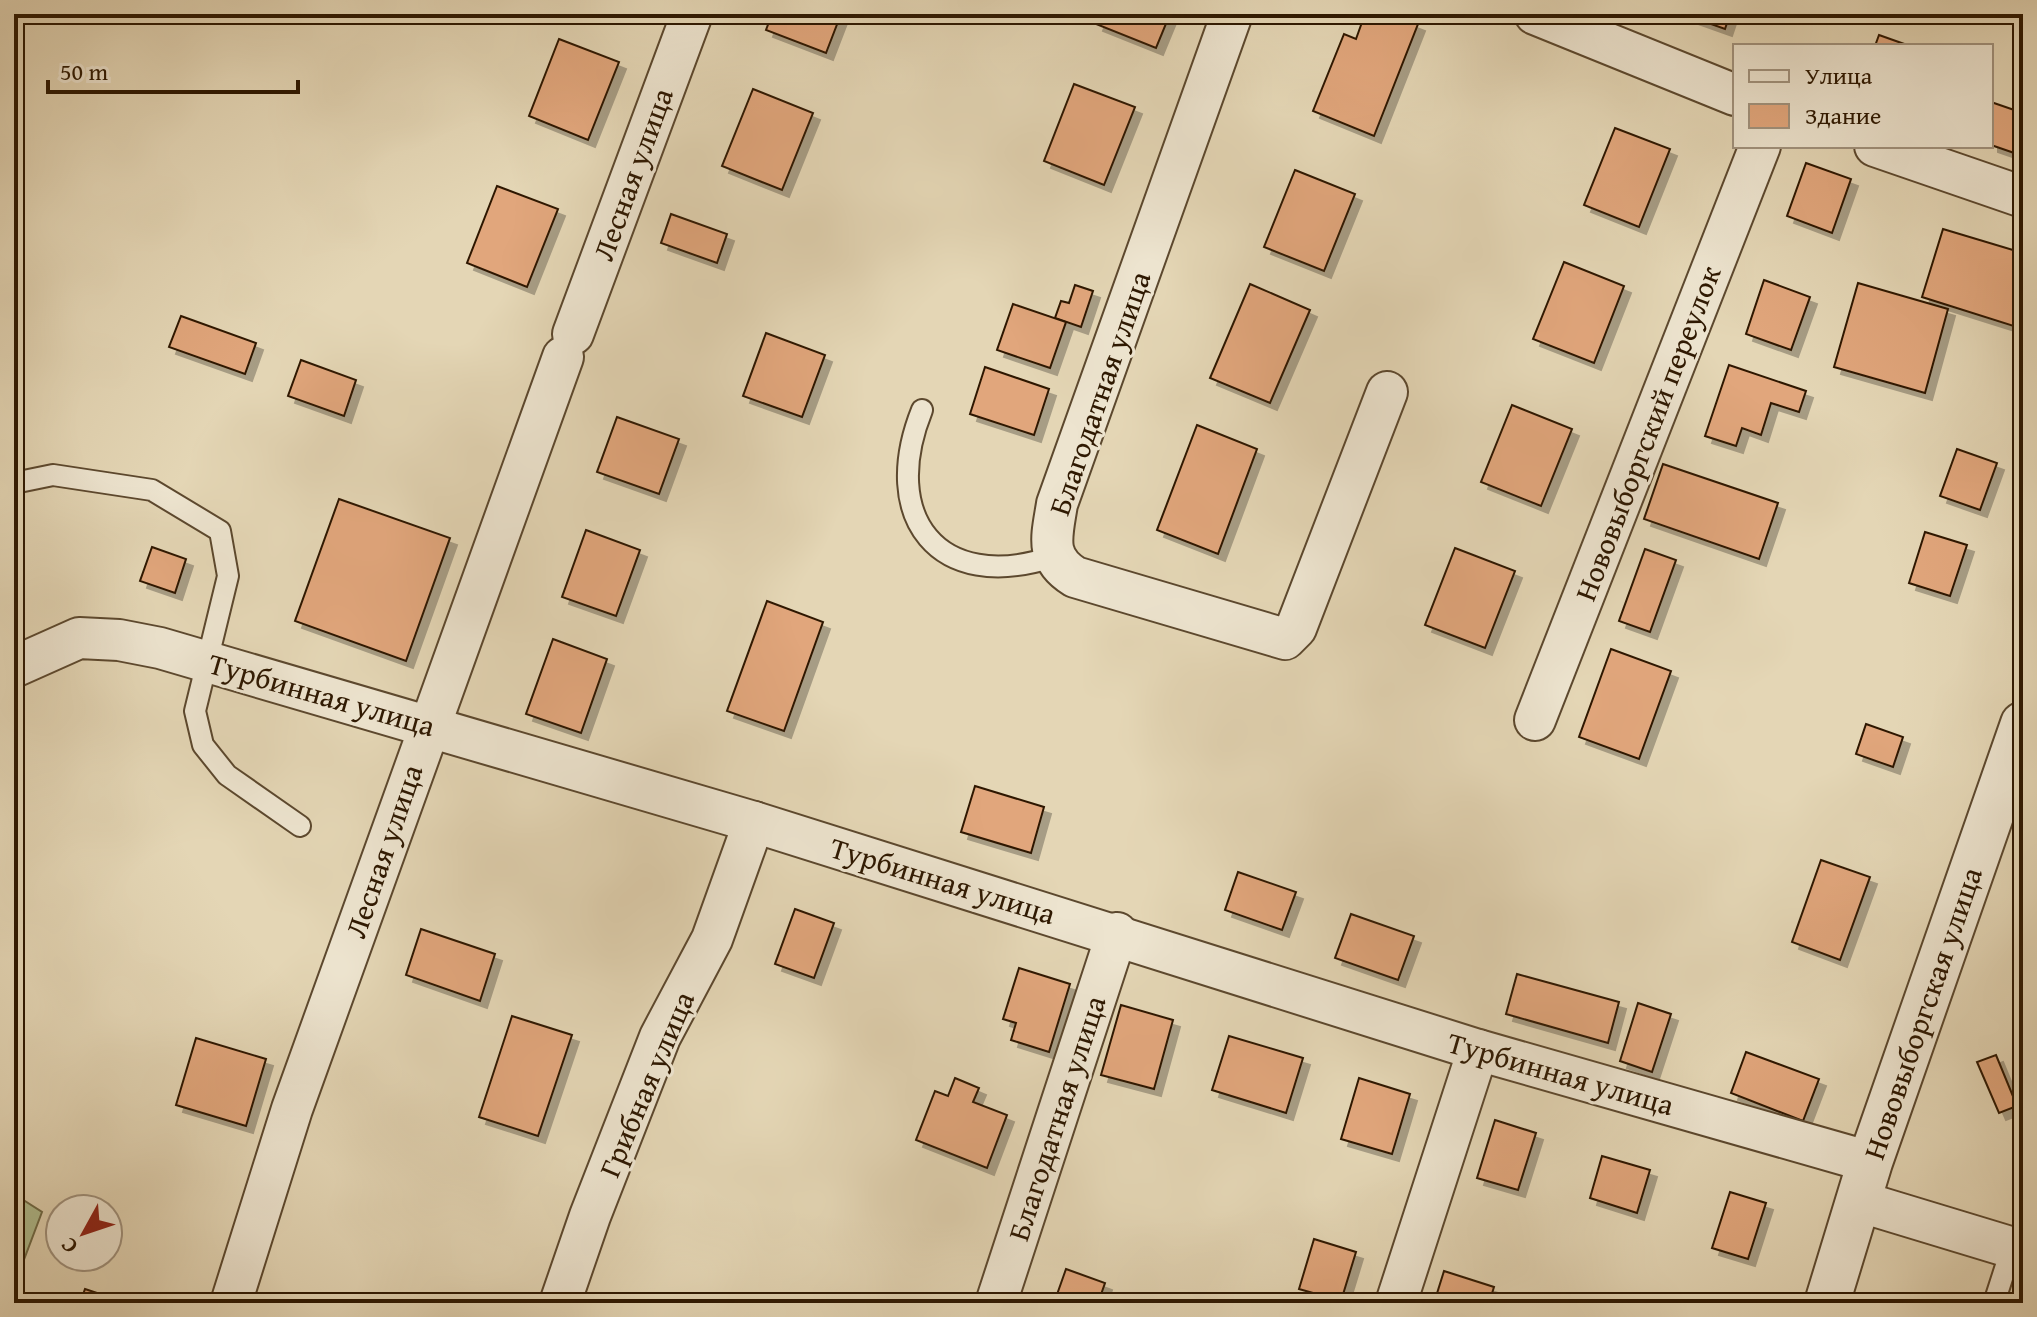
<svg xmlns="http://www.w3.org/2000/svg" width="2037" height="1317" font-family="'Gentium Book Plus',serif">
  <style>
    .green { fill: #b1be90; stroke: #706b48; stroke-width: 2 }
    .building { fill: #e1a67c; stroke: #2e1801; stroke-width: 2; filter: url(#shadow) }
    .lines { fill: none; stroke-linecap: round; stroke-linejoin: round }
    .service-casing { stroke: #5c482e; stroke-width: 24 }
    .minor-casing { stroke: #5c482e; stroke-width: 44 }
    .tertiary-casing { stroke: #5c482e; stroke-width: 48 }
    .service { stroke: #ede4cf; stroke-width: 20 }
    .minor { stroke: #ede4cf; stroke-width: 40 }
    .tertiary { stroke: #ede4cf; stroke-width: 44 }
    .labels { text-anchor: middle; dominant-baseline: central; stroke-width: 6; stroke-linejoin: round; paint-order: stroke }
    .street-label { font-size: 30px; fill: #2e1801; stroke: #ede4cf }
  </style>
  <defs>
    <filter id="shadow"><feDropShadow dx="7" dy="7" stdDeviation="0" flood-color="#0004"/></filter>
  </defs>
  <rect width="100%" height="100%" fill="#e4d6b5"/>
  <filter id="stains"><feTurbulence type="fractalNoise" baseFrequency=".0025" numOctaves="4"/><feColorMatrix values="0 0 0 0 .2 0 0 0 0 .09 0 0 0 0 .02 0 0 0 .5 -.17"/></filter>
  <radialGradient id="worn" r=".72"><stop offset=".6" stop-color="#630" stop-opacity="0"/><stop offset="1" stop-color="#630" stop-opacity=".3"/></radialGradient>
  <path class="green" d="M14,1194l28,18 -28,74z"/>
  <g class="building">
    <path d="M772,14h69l-15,39 -60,-23z"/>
    <path d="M1100,14h70l-14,34 -60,-24z"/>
    <path d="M1365,14h27l26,10 -44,112 -61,-25 31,-77 12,5z"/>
    <path d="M1683,14h47l-5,15z"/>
    <path d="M1879,35l31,11h-35z"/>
    <path d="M559,39l60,23 -31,78 -59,-24z"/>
    <path d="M1074,84l61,23 -31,78 -60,-24z"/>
    <path d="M753,89l60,24 -31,77 -60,-24z"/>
    <path d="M1991,102l32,11v43l-32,-11z"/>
    <path d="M1615,128l55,21 -31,78 -55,-22z"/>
    <path d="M1806,163l45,16 -19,54 -45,-17z"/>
    <path d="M1295,170l60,24 -31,77 -60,-24z"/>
    <path d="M497,186l61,23 -31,78 -60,-24z"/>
    <path d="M671,214l56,20 -10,29 -56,-20z"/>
    <path d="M1943,229l80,24v76l-101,-32z"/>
    <path d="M1564,262l60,24 -30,77 -61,-24z"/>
    <path d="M1764,280l46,17 -19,53 -45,-16z"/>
    <path d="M1858,283l90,26 -23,84 -91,-26z"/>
    <path d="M1250,284l60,26 -40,93 -60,-25z"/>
    <path d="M1075,285l18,6 -12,36 -26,-9 6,-17 8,2z"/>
    <path d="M1013,304l53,18 -16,46 -53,-18z"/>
    <path d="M181,316l75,27 -11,31 -76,-27z"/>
    <path d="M766,333l59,22 -23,62 -59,-21z"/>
    <path d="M301,360l55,20 -12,36 -56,-20z"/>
    <path d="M1729,365l77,26 -7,21 -28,-9 -10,32 -19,-7 -6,18 -31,-10z"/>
    <path d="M985,367l64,22 -15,46 -64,-21z"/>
    <path d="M1512,405l60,24 -31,77 -60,-24z"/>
    <path d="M617,417l62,22 -20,55 -62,-22z"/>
    <path d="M1197,425l60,24 -39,105 -61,-24z"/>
    <path d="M1957,449l40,14 -17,47 -40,-14z"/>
    <path d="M1663,464l115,39 -19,56 -115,-40z"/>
    <path d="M339,499l111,39 -44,123 -111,-40z"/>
    <path d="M586,530l54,20 -24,66 -54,-19z"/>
    <path d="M1925,532l42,13 -17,51 -41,-13z"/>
    <path d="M152,547l34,12 -11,34 -35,-12z"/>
    <path d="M1455,548l60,23 -30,77 -60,-23z"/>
    <path d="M1645,549l31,11 -26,72 -31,-11z"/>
    <path d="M767,601l56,21 -39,109 -57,-20z"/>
    <path d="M553,639l54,20 -26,74 -55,-19z"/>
    <path d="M1611,649l60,22 -32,88 -60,-22z"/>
    <path d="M1866,724l37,13 -10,30 -37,-13z"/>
    <path d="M975,786l69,21 -13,46 -70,-21z"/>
    <path d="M1821,860l49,17 -30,83 -48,-18z"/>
    <path d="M1238,872l58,20 -14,38 -57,-20z"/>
    <path d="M795,909l39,14 -20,55 -39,-14z"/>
    <path d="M1351,914l63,22 -16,44 -63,-22z"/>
    <path d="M421,929l74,25 -15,47 -74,-26z"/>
    <path d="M1019,968l51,16 -21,68 -38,-12 5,-17 -13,-4z"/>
    <path d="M1517,974l102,28 -11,41 -102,-29z"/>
    <path d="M1638,1003l33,11 -19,58 -32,-11z"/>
    <path d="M1121,1005l52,15 -19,69 -53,-14z"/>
    <path d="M512,1016l60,19 -34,101 -59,-19z"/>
    <path d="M1229,1036l74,22 -17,55 -74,-23z"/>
    <path d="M196,1038l70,21 -20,67 -70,-21z"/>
    <path d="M1746,1052l73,27 -16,42 -72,-28z"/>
    <path d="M1996,1055l21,51 -18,7 -22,-51z"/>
    <path d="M955,1078l24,10 -6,14 34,13 -20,53 -71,-28 19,-49 13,5z"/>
    <path d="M1359,1078l51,16 -18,60 -51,-15z"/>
    <path d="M1495,1120l41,13 -18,57 -41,-12z"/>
    <path d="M1602,1156l48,14 -13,43 -47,-15z"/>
    <path d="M1730,1192l36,11 -18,56 -36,-11z"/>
    <path d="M1314,1239l42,13 -15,49 -42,-12z"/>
    <path d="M1066,1269l39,14 -7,20h-44z"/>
    <path d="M1444,1271l50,16 -5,16h-55z"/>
    <path d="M85,1289l42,14h-47z"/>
  </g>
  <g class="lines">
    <defs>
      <g id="service">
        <path d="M922,410c-43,107 16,184 130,147"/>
        <path d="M14,483l39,-8 99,15 68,41 8,45 -33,135 8,34 24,30 73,51"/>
        <path d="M1994,1303l18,-56"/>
      </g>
      <g id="minor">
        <path d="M1232,14l-175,490c-5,32 -13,54 18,73l210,62 11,-11 91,-236"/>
        <path d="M1535,14l200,81"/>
        <path d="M1875,146l148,51"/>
        <path d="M573,334l119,-320"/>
        <path d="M14,667l65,-29 40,2 41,8 594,174 724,228 392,112"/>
        <path d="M1535,720l225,-574"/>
        <path d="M1858,1201l165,50"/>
        <path d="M231,1303l61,-194 271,-752"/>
        <path d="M560,1303l30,-87 70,-179 52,-98 42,-117"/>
        <path d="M996,1303l121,-370"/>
        <path d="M1396,1303l82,-253"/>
      </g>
      <path id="tertiary" d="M1827,1303l43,-141 153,-438"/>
    </defs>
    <use href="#service" class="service-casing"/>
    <use href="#minor" class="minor-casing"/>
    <use href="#tertiary" class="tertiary-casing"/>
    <use href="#service" class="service"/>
    <use href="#minor" class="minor"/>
    <use href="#tertiary" class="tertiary"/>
  </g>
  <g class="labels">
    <g class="street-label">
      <text transform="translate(632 174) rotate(-70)">Лесная улица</text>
      <text transform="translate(1099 393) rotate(-71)">Благодатная улица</text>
      <text transform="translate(1647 433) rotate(-69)">Нововыборгский переулок</text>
      <text transform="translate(322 694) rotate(16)">Турбинная улица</text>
      <text transform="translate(383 851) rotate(-71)">Лесная улица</text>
      <text transform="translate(943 880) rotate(17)">Турбинная улица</text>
      <text transform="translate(1922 1013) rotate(-71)">Нововыборгская улица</text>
      <text transform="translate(1561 1073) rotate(16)">Турбинная улица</text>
      <text transform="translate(646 1084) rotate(-67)">Грибная улица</text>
      <text transform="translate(1056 1118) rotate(-72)">Благодатная улица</text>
    </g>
  </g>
  <rect width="2037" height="1317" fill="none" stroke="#e4d6b5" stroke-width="48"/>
  <rect x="16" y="16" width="2005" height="1285" fill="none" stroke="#2e1801" stroke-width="4"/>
  <rect x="24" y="24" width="1989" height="1269" fill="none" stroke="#2e1801" stroke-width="2"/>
  <rect x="1733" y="44" width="260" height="104" fill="#ede4cf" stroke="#a1927d" stroke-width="2"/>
  <rect x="1749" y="70" width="40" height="12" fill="#ede4cf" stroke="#a1927d" stroke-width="2"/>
  <text x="1805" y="84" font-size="24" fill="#2e1801">Улица</text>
  <rect x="1749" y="104" width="40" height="24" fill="#e1a67c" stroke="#a1927d" stroke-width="2"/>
  <text x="1805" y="124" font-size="24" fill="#2e1801">Здание</text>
  <g transform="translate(84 1233) rotate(230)"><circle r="38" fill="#ede4cf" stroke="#a1927d" stroke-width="2"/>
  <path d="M0-6L14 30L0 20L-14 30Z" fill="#8f2418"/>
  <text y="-12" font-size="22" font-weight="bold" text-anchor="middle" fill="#2e1801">С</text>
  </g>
  <path d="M48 80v12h250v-12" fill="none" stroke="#2e1801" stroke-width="4"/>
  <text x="60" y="80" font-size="24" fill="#2e1801" stroke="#ede4cf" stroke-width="6" paint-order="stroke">50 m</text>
  <rect width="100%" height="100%" filter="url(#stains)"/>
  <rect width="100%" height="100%" fill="url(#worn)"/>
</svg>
